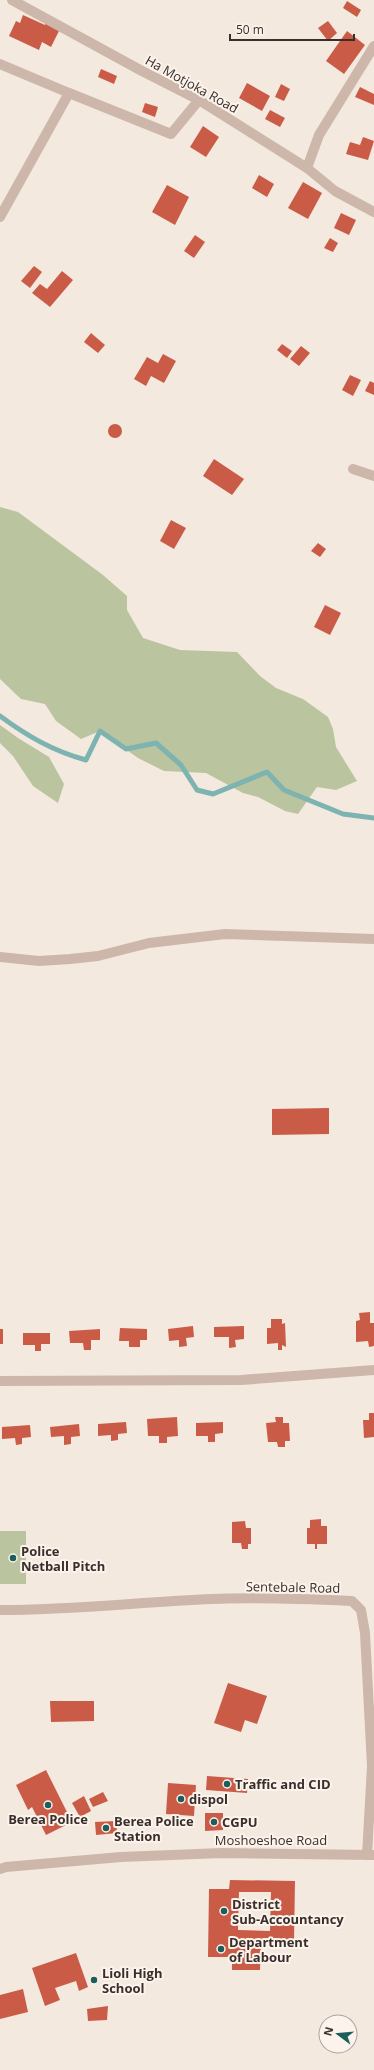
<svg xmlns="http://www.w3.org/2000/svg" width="374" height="2070" font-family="'Open Sans',sans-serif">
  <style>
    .green { fill: #bac49e }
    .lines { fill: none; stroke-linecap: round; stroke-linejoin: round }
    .stream { stroke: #7db3b1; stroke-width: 5 }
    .building { fill: #ca5c47; fill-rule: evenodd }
    .minor { stroke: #cdb7aa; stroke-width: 10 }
    .poi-dot { fill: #1d5e5d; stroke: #fbf3ec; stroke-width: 1.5 }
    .labels { text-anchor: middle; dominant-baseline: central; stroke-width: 4; stroke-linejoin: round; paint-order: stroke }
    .street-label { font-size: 13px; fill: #3a2e2a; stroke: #fbf3ec }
    .poi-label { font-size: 13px; font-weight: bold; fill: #3a2e2a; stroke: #fbf3ec; text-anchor: start }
  </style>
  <rect width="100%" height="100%" fill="#f4e9df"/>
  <g class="green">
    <path d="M0,507l18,5 85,63 24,21v14l16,28 37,12 57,2 23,24 16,12 27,11 25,18 5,12 3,18 21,34 -21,9 -19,-3 -19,27 -13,-3 -27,-14 -15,-4 -37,-20 -42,-2 -26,-13 -38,-27 -19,8 -25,-18 -11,-17 -24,-5 -21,-20z"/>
    <path d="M0,725l18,13 31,19 15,27 -6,19 -25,-17 -20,-30 -13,-13z"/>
    <rect x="0" y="1531" width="26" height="53"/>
  </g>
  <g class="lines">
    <path class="stream" d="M0,716c27,20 53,35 86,44l14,-29 26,18 30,-6 25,22 16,25 16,4 54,-22 17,18 59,24 31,4"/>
  </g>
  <g class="building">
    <path d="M347,1l14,9 -4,7 -14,-9z"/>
    <path d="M23,15l22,10 1,-2 14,6 -9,18 -9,-5 -3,8 -30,-14 7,-15 4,2z"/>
    <path d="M328,21l9,12 -9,8 -10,-13z"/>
    <path d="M347,31l18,14 -21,29 -18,-13z"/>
    <path d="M101,69l16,7 -3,8 -16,-7z"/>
    <path d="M247,83l23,13 -8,15 -23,-13z"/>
    <path d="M281,84l9,5 -6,12 -9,-4z"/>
    <path d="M360,87l14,7v11l-19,-8z"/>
    <path d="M145,103l13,4 -3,10 -13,-5z"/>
    <path d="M270,110l15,8 -5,9 -15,-8z"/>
    <path d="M203,126l16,11 -13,20 -16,-10z"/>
    <path d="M363,137l11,4 -6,19 -22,-6 4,-12 10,3z"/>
    <path d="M259,175l15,9 -7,13 -15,-9z"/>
    <path d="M303,182l19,11 -14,26 -20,-11z"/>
    <path d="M167,185l22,12 -14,28 -23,-13z"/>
    <path d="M341,213l15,7 -7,15 -15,-7z"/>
    <path d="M195,235l10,7 -11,16 -10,-7z"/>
    <path d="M330,238l8,5 -5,9 -9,-4z"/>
    <path d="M34,266l8,6 -12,16 -9,-7z"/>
    <path d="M62,271l11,9 -23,27 -18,-14 8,-9 7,5z"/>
    <path d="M91,333l14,12 -7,8 -14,-11z"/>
    <path d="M282,344l10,7 -5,7 -10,-8z"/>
    <path d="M301,346l9,7 -11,13 -9,-7z"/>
    <path d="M163,354l13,7 -12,22 -13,-7 -5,10 -12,-7 13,-22 11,6z"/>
    <path d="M350,375l11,5 -8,16 -11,-6z"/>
    <path d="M370,381l4,2v12l-9,-4z"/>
    <circle cx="115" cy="431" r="7"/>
    <path d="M214,459l30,20 -12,16 -29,-19z"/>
    <path d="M171,520l15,8 -12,21 -14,-8z"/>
    <path d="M318,543l8,6 -6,8 -9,-6z"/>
    <path d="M325,605l16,8 -11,22 -16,-8z"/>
    <path d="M329,1108v26l-57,1v-26z"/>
    <path d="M370,1312v11h4v23l-5,1 -1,-6 -12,1v-21l4,-1 -1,-7z"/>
    <path d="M271,1319h11v5l3,-1 1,24 -4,-2v5h-4v-7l-11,1v-16h4z"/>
    <path d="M193,1326l1,11 -8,1 1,8 -8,1v-7l-10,1 -1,-12z"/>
    <path d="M244,1326v13l-9,1 1,7 -7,1v-11h-15v-10z"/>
    <path d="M120,1328l27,1v11h-7v7h-11v-6h-10z"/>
    <rect x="0" y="1329" width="3" height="15"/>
    <path d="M100,1329v11h-9v10h-7l-1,-7h-13l-1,-12z"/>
    <path d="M23,1333h27v11h-9v7h-6v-6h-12z"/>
    <path d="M369,1413h5v24l-10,1 -1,-18h6z"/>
    <path d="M177,1417l1,19 -11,1v6h-8v-7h-11l-1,-17z"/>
    <path d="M275,1417h8v6h6l1,18h-5v6h-7l-1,-5h-9l-2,-19 10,-1z"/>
    <path d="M126,1422l1,11 -9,1v6l-7,1v-6l-13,1v-12z"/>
    <path d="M223,1422v11l-8,1v8h-7v-6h-12v-13z"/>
    <path d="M79,1424l1,12 -9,1v7l-7,1v-9l-13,1 -1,-10z"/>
    <path d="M30,1425l1,12 -9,1v6l-6,1 -1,-7 -13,1v-12z"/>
    <path d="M321,1519v7h6v18h-10v5h-2v-5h-8v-16h3v-8z"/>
    <path d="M245,1521l1,7h5v16h-3v5h-6l-1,-6h-9v-21z"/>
    <path d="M228,1683l39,13 -10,28 -12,-4 -4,12 -27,-9z"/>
    <path d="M50,1701h44v20l-43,1z"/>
    <path d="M46,1770l26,52 -26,13 -14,-28 -4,3 -12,-25z"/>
    <path d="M207,1776l41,3 -1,14 -41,-3z"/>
    <path d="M168,1783l28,2 -2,31 -28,-2z"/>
    <path d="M103,1792l5,9 -15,6 -4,-8z"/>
    <path d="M84,1796l7,15 -11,6 -8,-14z"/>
    <path d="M205,1813h18v17l-18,1z"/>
    <path d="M116,1821l1,12 -21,2 -1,-13z"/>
    <path d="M230,1880l65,1 -1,61 -33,-1 -1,29h-28v-13h-24l1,-68h20zM239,1892h32l-1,39 -32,-1z"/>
    <path d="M76,1953l12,34 -9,4 -3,-10 -21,7 5,12 -15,6 -13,-38z"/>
    <path d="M23,1989l5,23 -28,7v-24z"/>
    <path d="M108,2006l-1,14 -19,1 -1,-12z"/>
  </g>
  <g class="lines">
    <g class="minor">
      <path d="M12,0l130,71 57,29 108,68 28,23 39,21"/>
      <path d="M0,64l69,29"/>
      <path d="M307,168l12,-33 55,-89"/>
      <path d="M0,217l69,-124 102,41 28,-34"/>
      <path d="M353,469l21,7"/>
      <path d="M0,957l39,4 31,-2 28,-3 51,-13 76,-9 149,5"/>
      <path d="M0,1381l241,-1 133,-10"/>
      <path d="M0,1610c71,0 141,-8 212,-11 47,-2 93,0 140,2l9,9 4,23 7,133 -5,89"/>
      <path d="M0,1869l6,-2 115,-10 101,-4 152,2"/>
    </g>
  </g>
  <g class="poi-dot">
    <circle cx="13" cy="1558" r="4"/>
    <circle cx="227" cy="1784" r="4"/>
    <circle cx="181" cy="1799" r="4"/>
    <circle cx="48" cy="1805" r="4"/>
    <circle cx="214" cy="1822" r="4"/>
    <circle cx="106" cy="1828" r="4"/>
    <circle cx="224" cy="1911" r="4"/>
    <circle cx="221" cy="1949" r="4"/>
    <circle cx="94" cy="1980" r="4"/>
  </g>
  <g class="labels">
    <g class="street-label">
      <text transform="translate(192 84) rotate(29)">Ha Motjoka Road</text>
      <text transform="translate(293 1587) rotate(1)">Sentebale Road</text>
      <text x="271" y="1840">Moshoeshoe Road</text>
    </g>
    <g class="poi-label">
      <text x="21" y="1551">Police<tspan x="21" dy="15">Netball Pitch</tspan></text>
      <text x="235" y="1784">Traffic and CID</text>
      <text x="189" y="1799">dispol</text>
      <text x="48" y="1819" text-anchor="middle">Berea Police</text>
      <text x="114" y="1821">Berea Police<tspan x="114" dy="15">Station</tspan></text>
      <text x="222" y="1822">CGPU</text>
      <text x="232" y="1904">District<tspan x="232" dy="15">Sub-Accountancy</tspan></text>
      <text x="229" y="1942">Department<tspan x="229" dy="15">of Labour</tspan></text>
      <text x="102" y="1973">Lioli High<tspan x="102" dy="15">School</tspan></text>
    </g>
  </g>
  <g transform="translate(338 2034) rotate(286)"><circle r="19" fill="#fbf3ec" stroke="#aea49e"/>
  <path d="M0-3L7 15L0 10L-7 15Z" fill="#1d5e5d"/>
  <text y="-6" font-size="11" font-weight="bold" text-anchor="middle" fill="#3a2e2a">N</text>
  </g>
  <path d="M230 34v6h124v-6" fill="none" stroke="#3a2e2a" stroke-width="2"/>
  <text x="236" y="34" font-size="12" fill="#3a2e2a" stroke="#fbf3ec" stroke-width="3" paint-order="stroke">50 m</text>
</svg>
